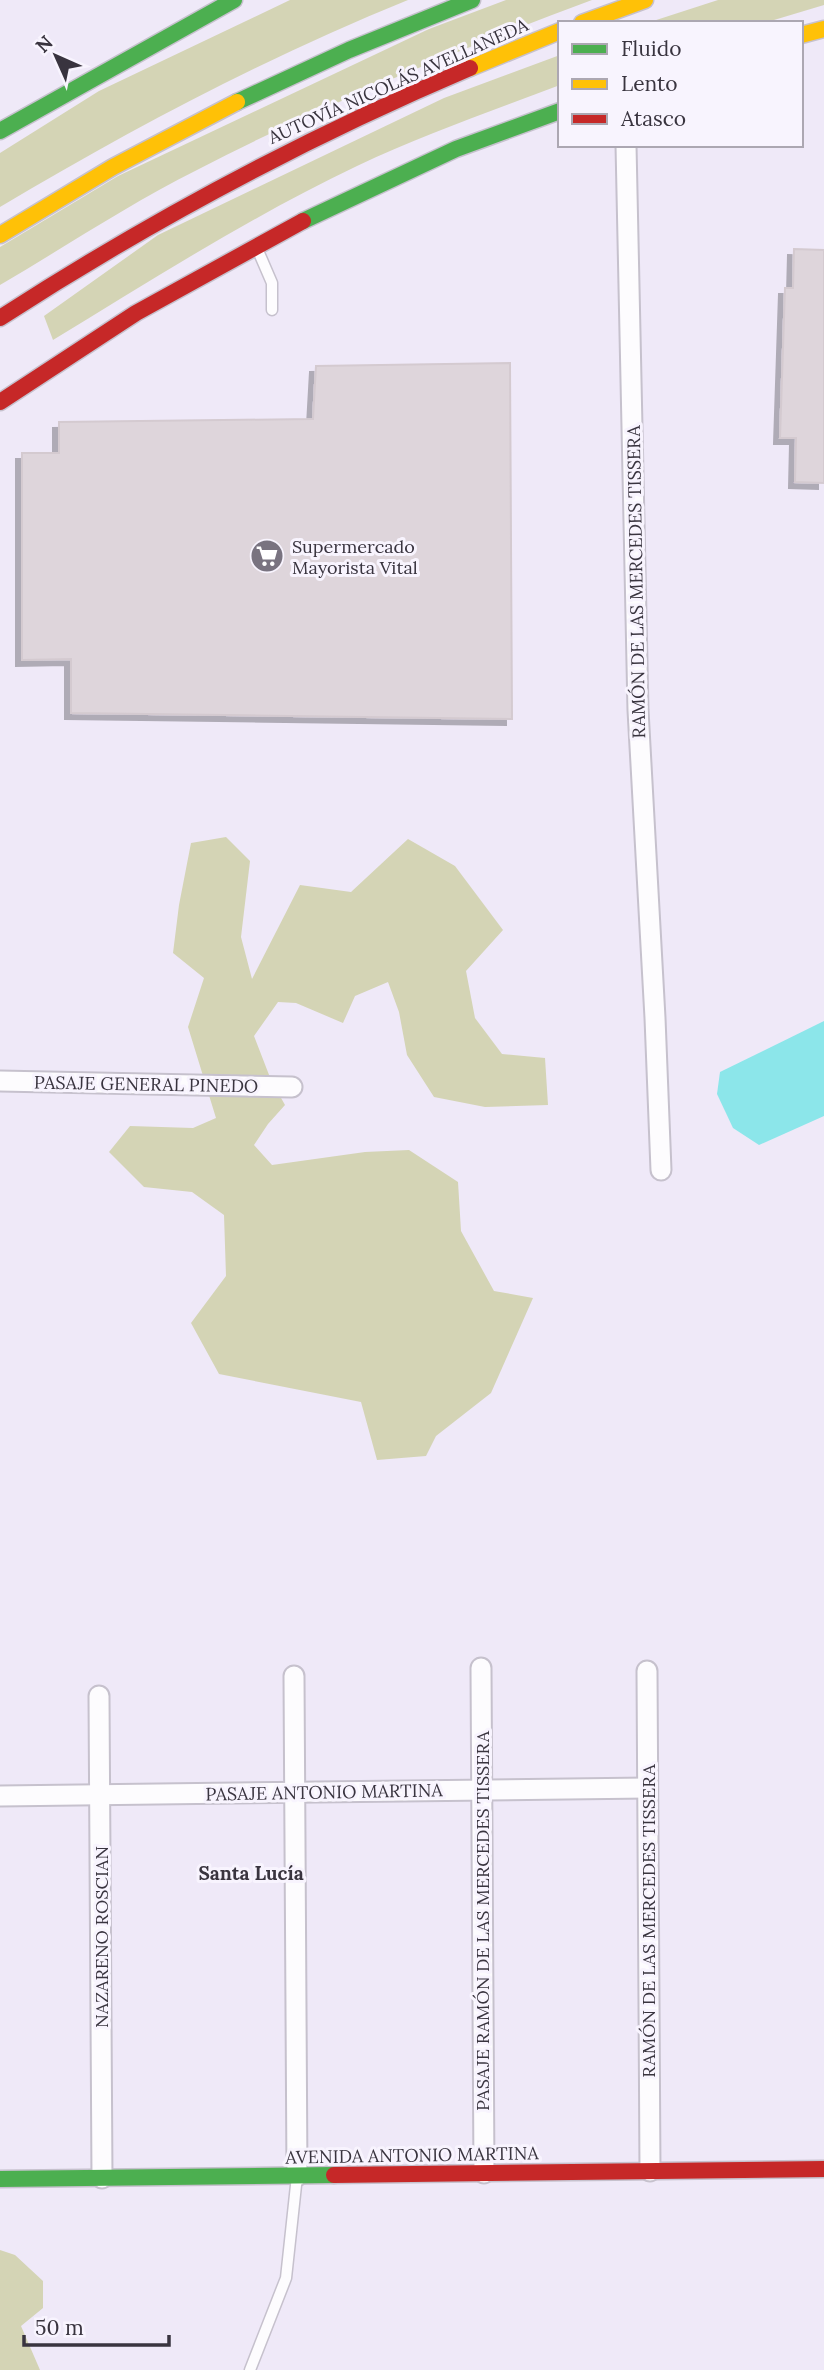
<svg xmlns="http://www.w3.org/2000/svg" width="824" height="2370" font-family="Lora,serif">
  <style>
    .green { fill: #d4d4b5 }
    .water { fill: #8ce6ea }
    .building { fill: #ded5db; stroke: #d4cad0; stroke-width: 2; filter: url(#shadow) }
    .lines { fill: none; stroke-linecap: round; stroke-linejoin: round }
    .lane-casing { stroke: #c6c1cd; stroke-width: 13 }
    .street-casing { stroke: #c6c1cd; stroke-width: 23 }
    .fast-casing { stroke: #c6c1cd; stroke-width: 19 }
    .slow-casing { stroke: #c6c1cd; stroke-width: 19 }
    .jam-casing { stroke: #c6c1cd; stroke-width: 19 }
    .lane { stroke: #fdfcfe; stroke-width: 10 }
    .street { stroke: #fdfcfe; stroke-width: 19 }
    .fast { stroke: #4caf50; stroke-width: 16 }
    .slow { stroke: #ffc107; stroke-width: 16 }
    .jam { stroke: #c62828; stroke-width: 16 }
    .labels { text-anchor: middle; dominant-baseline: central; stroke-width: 6; stroke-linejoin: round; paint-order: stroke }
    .street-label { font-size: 18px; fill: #39343f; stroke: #f8f4fe }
    .poi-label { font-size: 18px; fill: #39343f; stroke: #f8f4fe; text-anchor: start }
    .neighbourhood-label { font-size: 19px; font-weight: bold; fill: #39343f; stroke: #f8f4fe }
  </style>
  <defs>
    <filter id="shadow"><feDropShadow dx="-6" dy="6" stdDeviation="0" flood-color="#0004"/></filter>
  </defs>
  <rect width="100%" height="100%" fill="#efe9f8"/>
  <g class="green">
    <path d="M290,0h118c-143,58 -275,128 -408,207v-54l99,-62z"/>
    <path d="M506,0h86c-134,50 -268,104 -395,170 -68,34 -132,77 -197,115v-38l118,-71 311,-147z"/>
    <path d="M718,0h106v5l-60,18h-117z"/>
    <path d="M560,55v30c-68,26 -137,50 -203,81 -105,50 -204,113 -304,174l-9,-24 114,-81 286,-137z"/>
    <path d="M226,837l24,24 -9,76 11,42 48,-94 51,7 57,-53 47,27 48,64 -37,41 9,47 27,36 43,4 3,47 -63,2 -51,-10 -27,-42 -8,-43 -11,-30 -33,14 -12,27 -47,-20 -18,-1 -24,34 17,44 14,25 -17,19 -14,21 18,20 93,-13 44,-2 49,32 3,49 33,60 39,7 -42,95 -55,43 -10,20 -49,4 -16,-58 -142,-28 -28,-51 35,-47 -2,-61 -32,-23 -48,-5 -35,-35 21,-26 63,2 23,-10 -28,-91 16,-49 -31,-25 6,-48 12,-62z"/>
    <path d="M0,2250l15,5 28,26v27l-22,18 19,44h-40z"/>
  </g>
  <path class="water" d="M824,1021v95l-65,29 -26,-17 -16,-34 3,-22z"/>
  <g class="building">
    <path d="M794,249l30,1v233l-29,-1 1,-44h-16l5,-150h8z"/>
    <path d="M510,363l2,356 -441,-6v-54l-49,1v-207h37v-31l254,-3 3,-53z"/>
  </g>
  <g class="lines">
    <defs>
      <g id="lane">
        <path d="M256,246l16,37v27"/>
        <path d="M250,2370l36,-92 11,-102"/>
      </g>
      <g id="street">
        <path d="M626,145l12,565 17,308 6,152"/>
        <path d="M0,1081l292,6"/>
        <path d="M481,1668l3,505"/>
        <path d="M647,1671l3,500"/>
        <path d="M294,1676l3,500"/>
        <path d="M99,1696l3,482"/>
        <path d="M0,1796l647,-8"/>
      </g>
      <g id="fast">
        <path d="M237,102l112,-52 123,-50"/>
        <path d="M0,131l234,-131"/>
        <path d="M303,221l153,-72 104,-38"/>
        <path d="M0,2179l334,-4"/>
      </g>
      <g id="slow">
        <path d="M582,23l63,-23"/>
        <path d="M801,35l23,-6"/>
        <path d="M470,68l90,-37"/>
        <path d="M0,235l113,-68 124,-65"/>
      </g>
      <g id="jam">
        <path d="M0,318c150,-97 305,-180 470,-250"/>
        <path d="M0,402l136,-89 167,-92"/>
        <path d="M334,2175l490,-6"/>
      </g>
    </defs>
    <use href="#lane" class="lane-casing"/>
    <use href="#street" class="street-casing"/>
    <use href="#fast" class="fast-casing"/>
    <use href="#slow" class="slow-casing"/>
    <use href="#jam" class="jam-casing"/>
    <use href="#lane" class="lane"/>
    <use href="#street" class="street"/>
    <use href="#fast" class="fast"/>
    <use href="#slow" class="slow"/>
    <use href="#jam" class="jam"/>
  </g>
  <defs>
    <symbol id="supermarket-disc" viewBox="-11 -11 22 22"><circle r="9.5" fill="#797380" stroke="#f8f4fe"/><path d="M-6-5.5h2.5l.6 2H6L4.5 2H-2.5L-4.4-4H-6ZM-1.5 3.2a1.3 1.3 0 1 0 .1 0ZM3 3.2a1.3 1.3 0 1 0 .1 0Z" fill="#fff"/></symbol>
  </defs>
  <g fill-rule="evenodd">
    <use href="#supermarket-disc" x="248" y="537" width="38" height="38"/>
  </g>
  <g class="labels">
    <g class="street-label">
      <text transform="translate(398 81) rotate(-24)">AUTOVÍA NICOLÁS AVELLANEDA</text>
      <text transform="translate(636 582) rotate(-91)">RAMÓN DE LAS MERCEDES TISSERA</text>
      <text transform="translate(146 1084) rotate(1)">PASAJE GENERAL PINEDO</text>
      <text transform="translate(324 1792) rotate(-1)">PASAJE ANTONIO MARTINA</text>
      <text transform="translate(482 1921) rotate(-90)">PASAJE RAMÓN DE LAS MERCEDES TISSERA</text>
      <text transform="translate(648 1921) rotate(-90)">RAMÓN DE LAS MERCEDES TISSERA</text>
      <text transform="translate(101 1937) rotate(-90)">NAZARENO ROSCIAN</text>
      <text transform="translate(412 2155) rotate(-1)">AVENIDA ANTONIO MARTINA</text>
    </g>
    <g class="poi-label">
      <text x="292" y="546">Supermercado<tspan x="292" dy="21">Mayorista Vital</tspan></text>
    </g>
    <g class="neighbourhood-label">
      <text x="251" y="1873">Santa Lucía</text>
    </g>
  </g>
  <rect x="558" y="21" width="245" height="126" fill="#f8f4fe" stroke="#aca7b2" stroke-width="2"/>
  <rect x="572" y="44" width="35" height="10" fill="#4caf50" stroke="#aca7b2" stroke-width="2"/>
  <text x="621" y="56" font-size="21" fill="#39343f">Fluido</text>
  <rect x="572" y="79" width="35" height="10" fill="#ffc107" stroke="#aca7b2" stroke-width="2"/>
  <text x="621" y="91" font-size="21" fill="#39343f">Lento</text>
  <rect x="572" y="114" width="35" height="10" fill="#c62828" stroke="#aca7b2" stroke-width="2"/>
  <text x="621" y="126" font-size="21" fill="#39343f">Atasco</text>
  <g transform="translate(56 56) rotate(315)" stroke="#f8f4fe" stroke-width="5" paint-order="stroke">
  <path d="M0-5L12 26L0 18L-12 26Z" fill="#39343f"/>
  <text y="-10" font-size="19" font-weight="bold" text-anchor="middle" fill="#39343f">N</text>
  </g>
  <path d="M24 2335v10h145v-10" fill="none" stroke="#39343f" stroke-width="3.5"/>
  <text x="35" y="2335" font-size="21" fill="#39343f" stroke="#f8f4fe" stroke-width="5" paint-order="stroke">50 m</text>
</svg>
